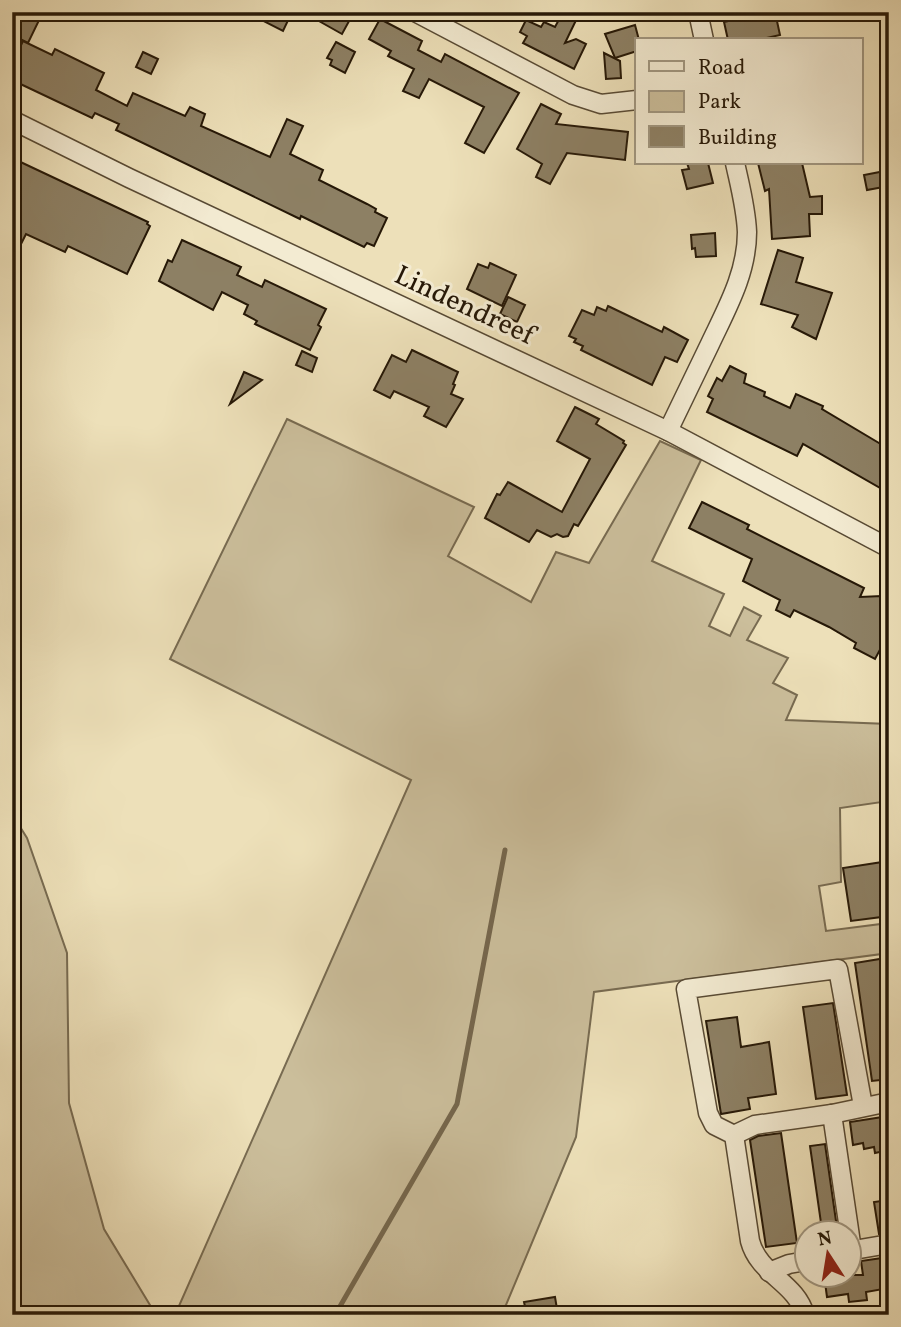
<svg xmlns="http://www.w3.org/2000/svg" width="901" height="1327" font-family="Vollkorn,serif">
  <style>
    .green { fill: #cbbe9b; stroke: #786b51; stroke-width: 2 }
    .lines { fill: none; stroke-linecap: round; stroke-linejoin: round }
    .stream { stroke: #75674d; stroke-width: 5 }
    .building { fill: #8d8064; stroke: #261807; stroke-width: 2 }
    .minor-casing { stroke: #584a34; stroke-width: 21 }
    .minor { stroke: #f3ebd2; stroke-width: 18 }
    .labels { text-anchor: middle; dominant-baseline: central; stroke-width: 6; stroke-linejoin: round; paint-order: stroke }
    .street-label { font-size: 28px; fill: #261807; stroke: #f3ebd2 }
  </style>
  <rect width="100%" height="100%" fill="#ede0b9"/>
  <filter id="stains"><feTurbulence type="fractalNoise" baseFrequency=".00286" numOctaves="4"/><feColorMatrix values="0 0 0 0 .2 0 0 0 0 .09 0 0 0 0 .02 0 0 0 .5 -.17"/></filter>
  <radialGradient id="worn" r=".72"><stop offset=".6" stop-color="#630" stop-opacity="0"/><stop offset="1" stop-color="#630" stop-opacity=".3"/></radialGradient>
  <g class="green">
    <path d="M287,419l187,88 -26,49 83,46 25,-50 33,11 71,-122 41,19 -49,101 72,33 -15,32 21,10 14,-29 17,9 -14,24 41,18 -15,25 24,12 -11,25 103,4v77l-49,7 1,74 -22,4 7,45 63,-8v30l-295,39 -18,145 -70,168 -9,10h-322l236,-535 -241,-121z"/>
    <path d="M12,814l15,24 40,115 2,150 35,126 52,86h-144z"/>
  </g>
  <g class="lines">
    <path class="stream" d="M335,1315l122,-211 48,-254"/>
  </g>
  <g class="building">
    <path d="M26,12h17l-15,31 -16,-8v-18l9,5z"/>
    <path d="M246,12h46l-9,19z"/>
    <path d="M303,12h51l-12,22z"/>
    <path d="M563,12h17l-15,31 11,-4 10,5 -12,25 -51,-26 4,-7 -7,-4 6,-12 15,7 3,-5 11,5z"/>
    <path d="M767,12h8l5,23 -23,5h-29l-4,-18z"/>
    <path d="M380,19l42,22 -4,9 23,12 4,-8 74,39 -35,60 -19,-10 19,-36 -55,-28 -10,19 -16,-7 11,-22 -26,-13 3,-5 -22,-12z"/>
    <path d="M635,25l4,15h-2v11l-22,7 -10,-24z"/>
    <path d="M23,41l29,14 3,-6 49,24 -8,17 31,16 6,-13 52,23 5,-9 15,7 -4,12 69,31 17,-38 16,7 -13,28 33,16 -4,10 48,24 9,5 -1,3 12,6 -13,28 -7,-3 -3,4 -63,-31 -1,3 -184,-89 3,-6 -24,-11 -3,5 -80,-38v-16z"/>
    <path d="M336,42l19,10 -10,21 -15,-8 2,-5 -5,-2z"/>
    <path d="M143,52l15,7 -7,15 -15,-7z"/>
    <path d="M604,53l16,8 1,17 -15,1z"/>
    <path d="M541,104l20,10 -5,10 72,8 -3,28 -58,-7 -17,31 -14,-7 6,-13 -25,-15z"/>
    <path d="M12,158l136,64 -1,2 3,2 -23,48 -59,-28 -3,6 -39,-18 -14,28z"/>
    <path d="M687,163h21l5,20 -26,6 -5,-19 7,-1z"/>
    <path d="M758,163h44l8,34 12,-1v18h-13l1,22 -38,3 -3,-50 -4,2z"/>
    <path d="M885,171l4,15 -22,4 -3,-15z"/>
    <path d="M715,233l1,23 -20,1 -1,-9 -3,1 -1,-14z"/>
    <path d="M182,240l59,27 -4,8 25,12 3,-7 61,29 -8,16 3,2 -11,23 -55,-26 2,-3 -13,-7 4,-9 -26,-13 -9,18 -54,-29 9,-21 4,2z"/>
    <path d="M778,250l25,8 -7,24 36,11 -16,46 -24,-12 6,-12 -37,-11z"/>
    <path d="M490,263l26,12 -14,31 -35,-17 11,-25 10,4z"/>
    <path d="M508,297l17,8 -8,17 -17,-8z"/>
    <path d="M608,306l54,26 2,-5 24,13 -11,22 -12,-5 -13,28 -71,-35 2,-4 -9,-4 2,-3 -7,-3 13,-26 12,5 3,-8 9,4z"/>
    <path d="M412,350l46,22 -5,12 2,1 -4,9 12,5 -17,28 -22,-11 5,-9 -35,-16 -4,7 -16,-8 18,-35 14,7z"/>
    <path d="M302,351l15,7 -5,14 -16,-7z"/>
    <path d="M730,366l16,8 -2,9 21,9 -1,4 26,12 6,-14 27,12 -1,3 67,40v44l-86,-49 -6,12 -90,-44 6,-13 -5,-3 9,-18 5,3z"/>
    <path d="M244,372l18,8 -32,24z"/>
    <path d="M575,407l24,12 -3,5 28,17 -1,2 3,2 -48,81 -4,-2 -6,12 -5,1 -6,-3 -6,3 -14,-7 -8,12 -44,-24 12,-24 3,1 8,-13 54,30 28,-53 -33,-18z"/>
    <path d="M702,502l47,23 -2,4 117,59 -4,9 22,-1 7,3v34l-14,26 -21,-11 2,-5 -27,-16 -35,-17 -4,7 -14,-7 4,-10 -37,-19 9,-22 -63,-31z"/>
    <path d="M889,861v55l-38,5 -8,-53z"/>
    <path d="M886,958l3,20v101l-17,2 -17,-118z"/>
    <path d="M833,1003l14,92 -31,4 -13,-92z"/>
    <path d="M737,1017l4,30 28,-5 7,52 -28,4 2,11 -29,5 -15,-93z"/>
    <path d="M889,1116v34l-14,3 -1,-6 -10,2 -1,-6 -10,2 -3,-23z"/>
    <path d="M781,1133l16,110 -31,4 -16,-107 8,-4z"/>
    <path d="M825,1144l12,84 -15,2 -12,-84z"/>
    <path d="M889,1200v33l-10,1 -5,-32z"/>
    <path d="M889,1257v31l-23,4 1,8 -18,2 -1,-8 -21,3 -3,-22h39l-2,-14z"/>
    <path d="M555,1297l3,18h-31l-3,-13z"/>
  </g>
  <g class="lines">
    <defs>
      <g id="minor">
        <path d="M415,12l158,83 28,9 36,-4"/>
        <path d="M698,12l6,28"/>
        <path d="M12,120l117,58 539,253 221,117"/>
        <path d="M668,431c14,-29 28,-58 42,-87 17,-36 37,-71 37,-112 -1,-24 -7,-46 -12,-69"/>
        <path d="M832,1114l20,136"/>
        <path d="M734,1135l21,-10 77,-11 57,-12"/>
        <path d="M848,1251l41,-7"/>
        <path d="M769,1272l20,-8 17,-3"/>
        <path d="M805,1315c-9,-33 -46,-40 -55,-74l-16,-106 -20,-10 -6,-12 -22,-124 152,-20 25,137"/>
      </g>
    </defs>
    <use href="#minor" class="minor-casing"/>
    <use href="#minor" class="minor"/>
  </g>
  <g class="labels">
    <g class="street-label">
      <text transform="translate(464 306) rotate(25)">Lindendreef</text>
    </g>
  </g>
  <rect width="901" height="1327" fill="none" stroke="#ede0b9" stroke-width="42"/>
  <rect x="14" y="14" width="873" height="1299" fill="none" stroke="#261807" stroke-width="3.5"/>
  <rect x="21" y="21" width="859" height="1285" fill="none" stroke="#261807" stroke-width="2"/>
  <rect x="635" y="38" width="228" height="126" fill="#f3ebd2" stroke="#a19781" stroke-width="2"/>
  <rect x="649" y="61" width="35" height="10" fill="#f3ebd2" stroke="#a19781" stroke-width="2"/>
  <text x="698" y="74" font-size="21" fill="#261807">Road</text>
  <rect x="649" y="91" width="35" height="21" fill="#cbbe9b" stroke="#a19781" stroke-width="2"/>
  <text x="698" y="108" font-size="21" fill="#261807">Park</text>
  <rect x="649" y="126" width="35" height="21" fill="#8d8064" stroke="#a19781" stroke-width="2"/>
  <text x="698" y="144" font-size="21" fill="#261807">Building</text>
  <g transform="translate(828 1254) rotate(348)"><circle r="33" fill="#f3ebd2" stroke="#a19781" stroke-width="2"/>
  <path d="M0-5L12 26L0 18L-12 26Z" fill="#8f2418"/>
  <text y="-10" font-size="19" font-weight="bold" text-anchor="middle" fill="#261807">N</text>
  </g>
  <rect width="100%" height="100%" filter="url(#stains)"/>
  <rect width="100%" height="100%" fill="url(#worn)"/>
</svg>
